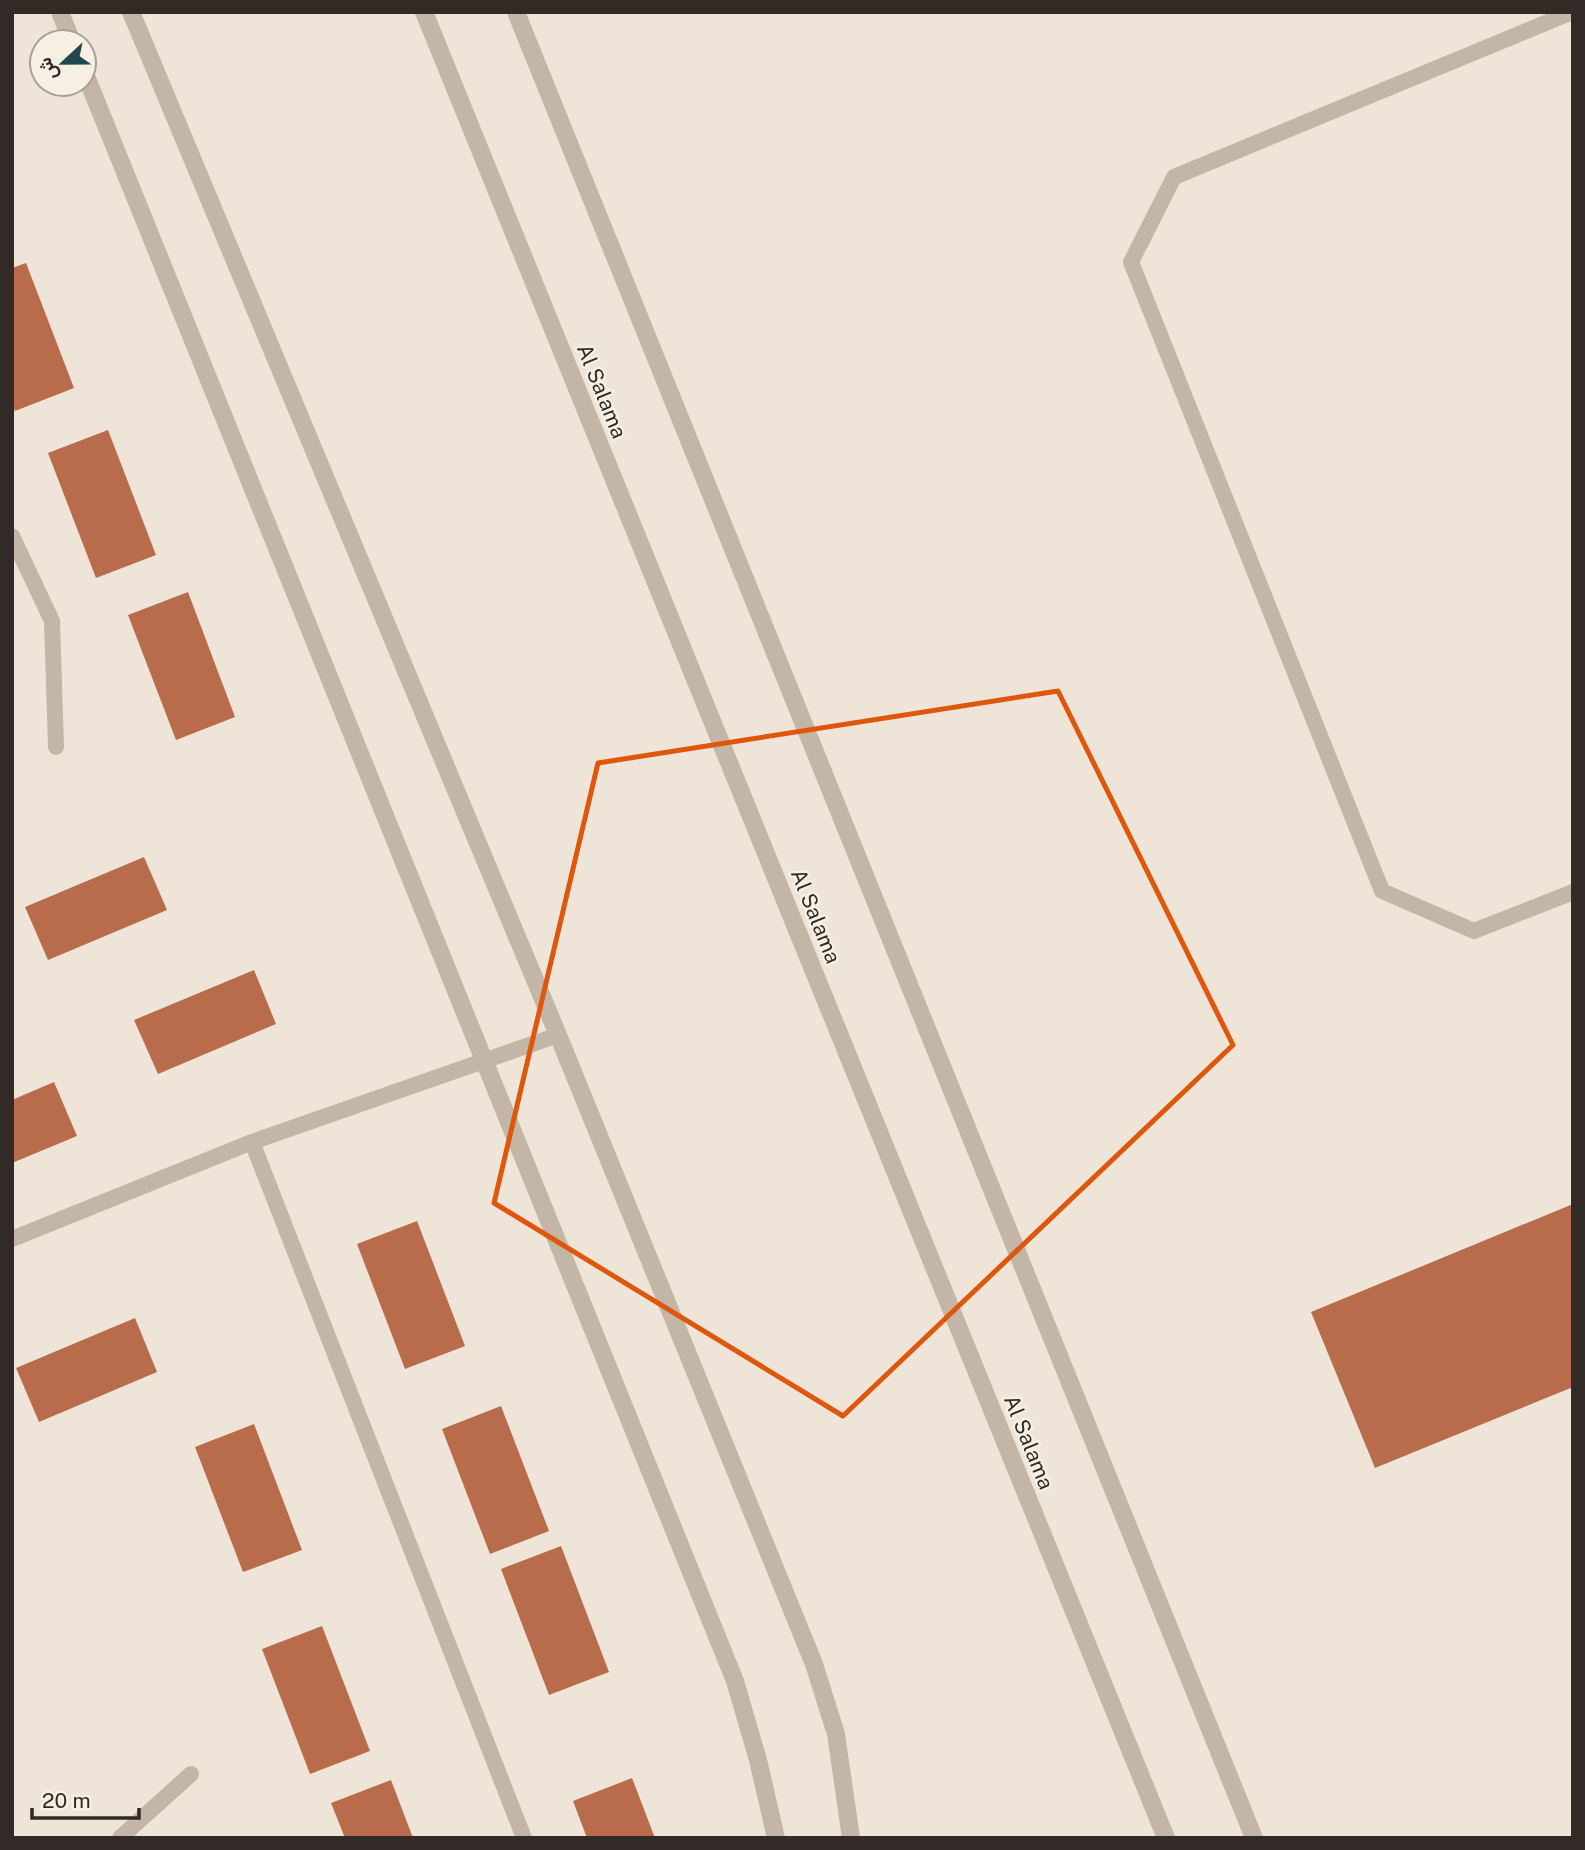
<svg xmlns="http://www.w3.org/2000/svg" width="1585" height="1850" font-family="'Public Sans',Vazirmatn,sans-serif">
  <style>
    .building { fill: #b96c4b }
    .lines { fill: none; stroke-linecap: round; stroke-linejoin: round }
    .service { stroke: #c4b6a6; stroke-width: 16 }
    .tertiary { stroke: #c4b6a6; stroke-width: 18 }
    .marked { fill: none; stroke: #df570d; stroke-width: 5; stroke-linejoin: round }
    .labels { text-anchor: middle; dominant-baseline: central; stroke-width: 5; stroke-linejoin: round; paint-order: stroke }
    .street-label { font-size: 21px; fill: #312a26; stroke: #f6efe4 }
  </style>
  <rect width="100%" height="100%" fill="#eee5d8"/>
  <g class="building">
    <path d="M26,263l48,125 -59,23 -3,-7v-136z"/>
    <path d="M108,430l48,125 -60,23 -48,-125z"/>
    <path d="M188,592l47,125 -59,23 -48,-125z"/>
    <path d="M144,857l23,53 -119,50 -23,-53z"/>
    <path d="M254,970l22,54 -118,50 -24,-54z"/>
    <path d="M54,1082l23,54 -65,27v-63z"/>
    <path d="M1573,1204v183l-198,81 -64,-156z"/>
    <path d="M417,1221l48,125 -60,23 -48,-125z"/>
    <path d="M135,1318l22,54 -118,50 -23,-54z"/>
    <path d="M501,1406l48,125 -59,23 -48,-125z"/>
    <path d="M254,1424l48,126 -59,22 -48,-125z"/>
    <path d="M561,1546l48,126 -60,23 -48,-126z"/>
    <path d="M322,1626l48,125 -60,23 -48,-125z"/>
    <path d="M632,1778l23,60h-68l-14,-37z"/>
    <path d="M391,1780l22,58h-68l-14,-35z"/>
  </g>
  <g class="lines">
    <g class="service">
      <path d="M1572,12l-398,165 -43,85 251,629 92,40 99,-39"/>
      <path d="M12,536l40,85 4,126"/>
      <path d="M252,1142l272,696"/>
      <path d="M12,1239l240,-97 306,-107"/>
      <path d="M120,1838l71,-64"/>
    </g>
    <g class="tertiary">
      <path d="M60,12l12,30"/>
      <path d="M131,12l427,1023 256,629 22,70 15,104"/>
      <path d="M424,12l742,1826"/>
      <path d="M516,12l738,1826"/>
      <path d="M84,71l651,1610 23,79 18,78"/>
    </g>
  </g>
  <path class="marked" d="M1058,691l175,354 -390,371 -349,-213 104,-440z"/>
  <g class="labels">
    <g class="street-label">
      <text transform="translate(602 391) rotate(68)">Al Salama</text>
      <text transform="translate(816 916) rotate(68)">Al Salama</text>
      <text transform="translate(1029 1442) rotate(68)">Al Salama</text>
    </g>
  </g>
  <rect width="1585" height="1850" fill="none" stroke="#312a26" stroke-width="28"/>
  <g transform="translate(63 63) rotate(248)"><circle r="33" fill="#f6efe4" stroke="#a7a098" stroke-width="2"/>
  <path d="M0-5L12 26L0 18L-12 26Z" fill="#20484e"/>
  <text y="-10" font-size="19" font-weight="bold" text-anchor="middle" fill="#312a26">ش</text>
  </g>
  <path d="M32 1808v10h107v-10" fill="none" stroke="#312a26" stroke-width="3.5"/>
  <text x="42" y="1808" font-size="21" fill="#312a26" stroke="#f6efe4" stroke-width="5" paint-order="stroke">20 m</text>
</svg>
